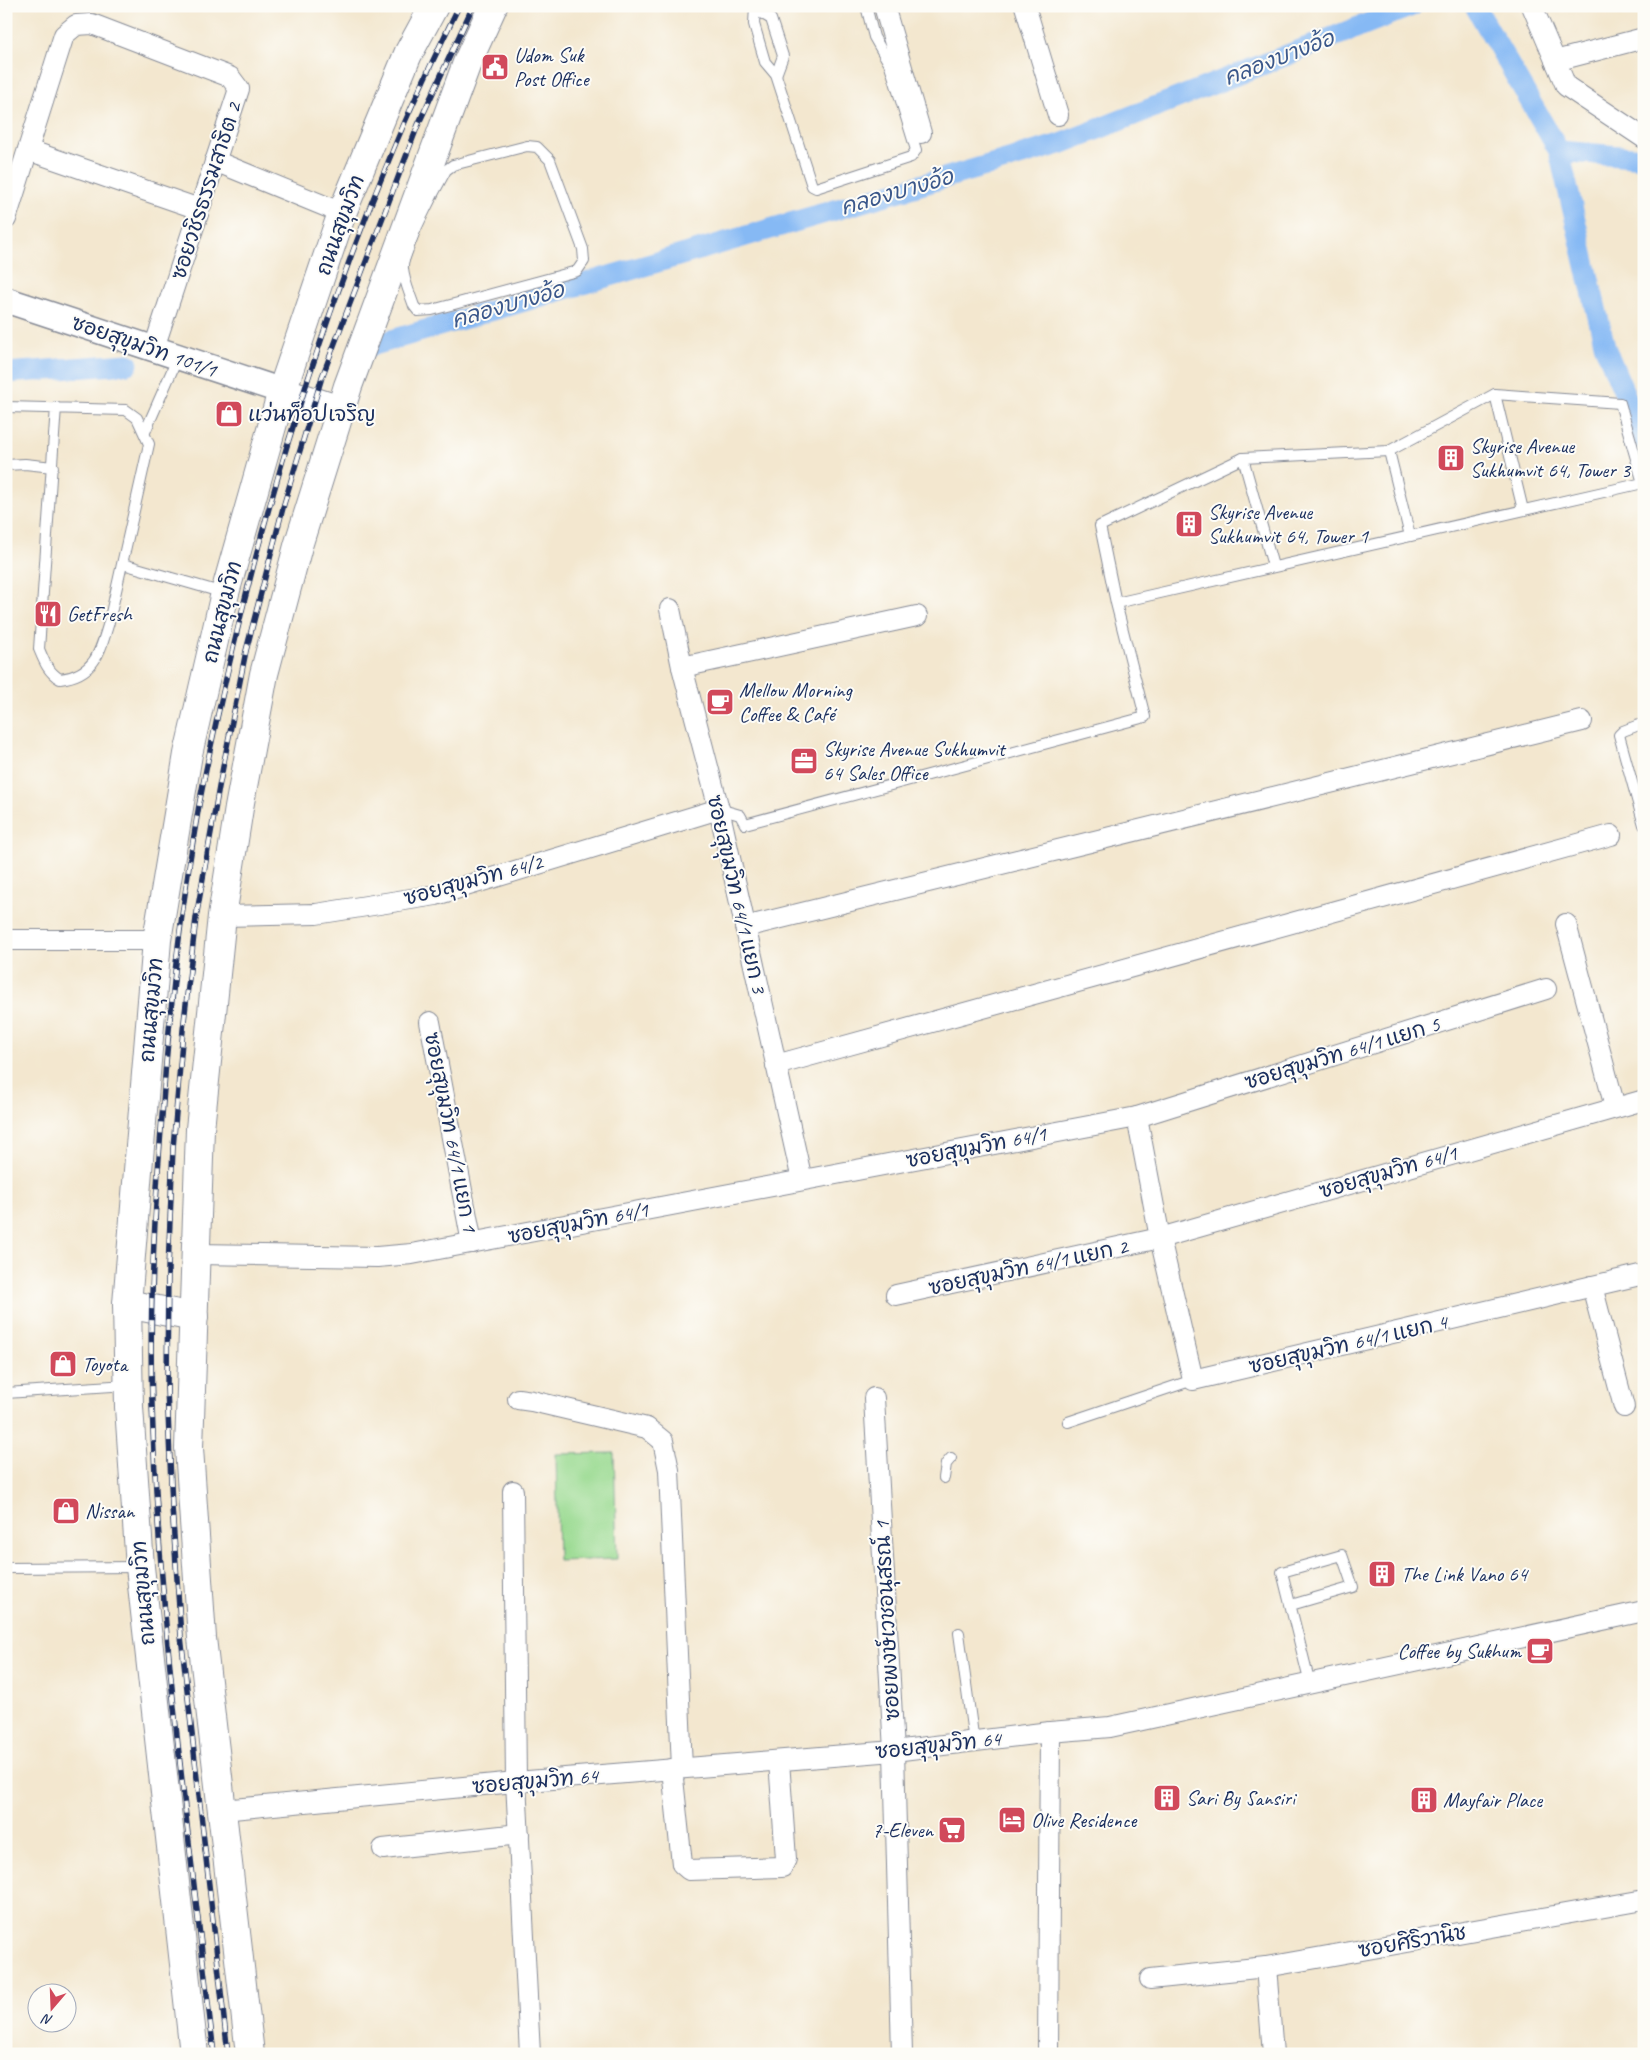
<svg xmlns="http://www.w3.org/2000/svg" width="1650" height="2060" font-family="Caveat,'Playpen Sans Thai',sans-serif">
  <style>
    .green { fill: #9ada91; stroke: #5a8478 }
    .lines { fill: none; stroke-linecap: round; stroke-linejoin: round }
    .canal { stroke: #86b9f4; stroke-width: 21 }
    .service-casing { stroke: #878b96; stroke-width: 12 }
    .minor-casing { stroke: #878b96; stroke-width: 22 }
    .tertiary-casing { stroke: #878b96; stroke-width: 28 }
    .primary-casing { stroke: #878b96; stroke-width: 30 }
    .service { stroke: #fff; stroke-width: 10 }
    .minor { stroke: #fff; stroke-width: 20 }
    .tertiary { stroke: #fff; stroke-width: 25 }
    .primary { stroke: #fff; stroke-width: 28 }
    .rail-casing { stroke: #1b2f5e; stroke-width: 5.5 }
    .rail { stroke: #fdfcf7; stroke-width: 4; stroke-dasharray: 11; stroke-linecap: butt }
    .labels { text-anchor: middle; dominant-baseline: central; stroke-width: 4; stroke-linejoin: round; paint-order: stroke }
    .poi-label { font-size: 21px; fill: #1b2f5e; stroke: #fdfcf7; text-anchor: start }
    .street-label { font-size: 21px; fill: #1b2f5e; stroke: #fdfcf7 }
    .water-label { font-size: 22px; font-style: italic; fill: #3b588b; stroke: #fdfcf7 }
  </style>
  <rect width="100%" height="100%" fill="#fdfcf7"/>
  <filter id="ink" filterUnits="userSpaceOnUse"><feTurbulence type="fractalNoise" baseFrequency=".02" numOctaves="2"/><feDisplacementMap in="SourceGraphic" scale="10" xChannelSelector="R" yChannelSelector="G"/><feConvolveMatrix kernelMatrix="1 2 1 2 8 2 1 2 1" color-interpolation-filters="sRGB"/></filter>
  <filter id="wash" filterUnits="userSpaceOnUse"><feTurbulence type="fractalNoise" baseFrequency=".0096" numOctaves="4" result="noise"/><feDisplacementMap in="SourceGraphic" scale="20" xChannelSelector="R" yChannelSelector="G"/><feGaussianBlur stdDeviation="1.12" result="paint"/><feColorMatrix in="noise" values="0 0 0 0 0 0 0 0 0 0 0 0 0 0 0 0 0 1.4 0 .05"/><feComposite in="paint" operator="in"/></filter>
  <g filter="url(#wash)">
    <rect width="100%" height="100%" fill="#f3e7cf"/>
    <path class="green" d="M614,1453l3,106 -59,2 -2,-107z"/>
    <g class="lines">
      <g class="canal">
        <path d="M1475,6l84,145 85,7"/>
        <path d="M1559,151l46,196 39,93"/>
        <path d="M371,346l689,-202 352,-138"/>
        <path d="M6,373l122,-9"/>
      </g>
    </g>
  </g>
  <g filter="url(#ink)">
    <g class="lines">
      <defs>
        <g id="service">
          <path d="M755,6l-1,18 11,38 11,13 36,111 4,2 95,-31 5,-7 -26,-85 -16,-28 -8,-31"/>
          <path d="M756,10l15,9 12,37 -7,19"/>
          <path d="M527,146l10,1 13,13 33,89 1,12 -7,10 -145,39 -14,1 -4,-5c-4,-12 -10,-25 -11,-37 -2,-16 34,-83 43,-99l7,-5z"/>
          <path d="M1495,394l28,116"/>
          <path d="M6,407l120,3 11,8 12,26 -40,178c-9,30 -14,53 -49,57 -12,-7 -16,-18 -21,-30l17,-242"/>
          <path d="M145,432l33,-75"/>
          <path d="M1389,451l21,85"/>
          <path d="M1243,458l30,108"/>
          <path d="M6,465l19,-1 28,3"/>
          <path d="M123,564l101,29"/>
          <path d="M1644,723l-21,8 -4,4 25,90"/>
          <path d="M719,809l21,6 5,9 400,-107 -29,-114 -16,-77 143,-68 146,-7 106,-57 125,9 23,80 -527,120"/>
          <path d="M6,1393l121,-8"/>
          <path d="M1068,1422l125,-42"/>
          <path d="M944,1478l2,-14 5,-6"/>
          <path d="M6,1568l133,-1"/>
          <path d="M1291,1605l62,-18 -11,-32 -60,17 28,112"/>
          <path d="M959,1633l15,109"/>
        </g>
        <g id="minor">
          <path d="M884,6l37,127"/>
          <path d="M1025,6l33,109"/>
          <path d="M1532,6l34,80 78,52"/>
          <path d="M1555,61l89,-23"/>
          <path d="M28,150l171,59"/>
          <path d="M215,161l127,52"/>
          <path d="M6,219l58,-184 12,-10 16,-1 138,53 9,12 -85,259"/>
          <path d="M670,609l12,58 37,142 83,371"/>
          <path d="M682,667l235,-51"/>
          <path d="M222,916l94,-2 120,-19 283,-86"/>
          <path d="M1566,924l49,183"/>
          <path d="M745,927l837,-206"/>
          <path d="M6,940h151"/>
          <path d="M430,1022l42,221"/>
          <path d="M776,1065l835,-230"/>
          <path d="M1137,1117l409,-128"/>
          <path d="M195,1254l182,3 35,-3 725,-137 23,121 33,142 451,-106"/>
          <path d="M1592,1286l32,121"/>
          <path d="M896,1295l264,-57 484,-138"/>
          <path d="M874,1398l20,353 8,303"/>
          <path d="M518,1399l14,2 115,27 16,13 6,29 13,298"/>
          <path d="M513,1491l3,291 14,272"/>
          <path d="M672,1769l10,95 7,6 93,-3 4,-8 -7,-98"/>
          <path d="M222,1810l294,-28 378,-31 156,-19 60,-5 534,-116"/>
          <path d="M383,1849l136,-15"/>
          <path d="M1150,1979l116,-12"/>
          <path d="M1048,2054l2,-322"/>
          <path d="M1273,2054l-7,-87 378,-67"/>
        </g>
        <path id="tertiary" d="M6,300l276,91"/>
        <g id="primary">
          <path d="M282,391l58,19"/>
          <path d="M127,1304l67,13"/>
          <path d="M194,2054l-54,-487 -11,-160 -2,-103 30,-364 31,-186 37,-161 57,-202 60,-178 66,-159 26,-48"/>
          <path d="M250,2054l-48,-416 -13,-190 11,-319 22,-213 17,-108 25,-134 34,-128 50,-160 119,-323 26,-57"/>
        </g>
      </defs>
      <use href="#service" class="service-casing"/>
      <use href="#minor" class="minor-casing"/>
      <use href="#tertiary" class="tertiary-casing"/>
      <use href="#primary" class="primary-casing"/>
      <use href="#service" class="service"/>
      <use href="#minor" class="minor"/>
      <use href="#tertiary" class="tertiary"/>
      <use href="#primary" class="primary"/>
      <defs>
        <g id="rail">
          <path d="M214,2054c-25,-217 -55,-433 -62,-650 -3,-92 2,-183 9,-274 7,-109 19,-217 38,-325 9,-48 20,-96 31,-144 40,-174 94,-346 163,-511 20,-49 43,-96 66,-144"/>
          <path d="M228,2054l-47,-418 -9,-129 -5,-118 1,-120 5,-121 10,-118 13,-112 23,-131 27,-136 38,-147 38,-127 96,-252 55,-119"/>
        </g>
      </defs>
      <use href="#rail" class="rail-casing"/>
      <use href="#rail" class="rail"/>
    </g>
  </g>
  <defs>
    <symbol id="civic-square" viewBox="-11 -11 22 22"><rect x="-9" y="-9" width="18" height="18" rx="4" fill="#d1495b" stroke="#fdfcf7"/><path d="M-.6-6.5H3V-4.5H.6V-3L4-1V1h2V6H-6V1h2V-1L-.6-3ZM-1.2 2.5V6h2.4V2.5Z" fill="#fff"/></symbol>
    <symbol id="shop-square" viewBox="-11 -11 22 22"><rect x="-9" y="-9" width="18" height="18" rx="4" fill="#d1495b" stroke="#fdfcf7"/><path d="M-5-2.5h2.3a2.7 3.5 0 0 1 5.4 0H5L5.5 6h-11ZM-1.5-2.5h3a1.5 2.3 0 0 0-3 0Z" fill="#fff"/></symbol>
    <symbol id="building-square" viewBox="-11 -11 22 22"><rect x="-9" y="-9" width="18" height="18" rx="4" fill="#d1495b" stroke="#fdfcf7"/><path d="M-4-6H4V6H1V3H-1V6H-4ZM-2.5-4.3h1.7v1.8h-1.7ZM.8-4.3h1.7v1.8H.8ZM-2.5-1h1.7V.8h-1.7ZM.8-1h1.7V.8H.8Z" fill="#fff"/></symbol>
    <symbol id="restaurant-square" viewBox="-11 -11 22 22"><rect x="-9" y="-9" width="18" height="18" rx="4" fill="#d1495b" stroke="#fdfcf7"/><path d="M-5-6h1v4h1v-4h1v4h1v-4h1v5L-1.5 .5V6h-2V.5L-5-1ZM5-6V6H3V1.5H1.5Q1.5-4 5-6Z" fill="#fff"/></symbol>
    <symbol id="cafe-square" viewBox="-11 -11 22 22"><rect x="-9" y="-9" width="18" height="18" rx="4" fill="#d1495b" stroke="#fdfcf7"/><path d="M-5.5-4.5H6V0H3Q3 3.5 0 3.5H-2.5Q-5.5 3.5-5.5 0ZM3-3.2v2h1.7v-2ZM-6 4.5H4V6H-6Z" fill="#fff"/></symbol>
    <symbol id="office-square" viewBox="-11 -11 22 22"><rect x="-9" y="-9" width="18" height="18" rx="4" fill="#d1495b" stroke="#fdfcf7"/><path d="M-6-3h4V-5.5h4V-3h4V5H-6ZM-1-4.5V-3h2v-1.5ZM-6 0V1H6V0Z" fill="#fff"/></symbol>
    <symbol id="hotel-square" viewBox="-11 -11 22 22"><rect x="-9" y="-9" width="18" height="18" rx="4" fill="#d1495b" stroke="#fdfcf7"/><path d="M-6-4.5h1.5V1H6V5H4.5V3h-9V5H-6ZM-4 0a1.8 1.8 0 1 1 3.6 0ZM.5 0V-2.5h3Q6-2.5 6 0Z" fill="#fff"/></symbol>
    <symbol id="supermarket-square" viewBox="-11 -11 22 22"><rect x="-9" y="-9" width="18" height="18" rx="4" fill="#d1495b" stroke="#fdfcf7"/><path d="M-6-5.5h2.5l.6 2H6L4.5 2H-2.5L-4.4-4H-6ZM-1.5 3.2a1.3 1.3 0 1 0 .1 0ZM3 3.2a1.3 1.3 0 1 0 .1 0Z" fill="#fff"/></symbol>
  </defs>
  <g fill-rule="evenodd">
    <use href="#civic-square" x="479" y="51" width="32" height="32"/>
    <use href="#shop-square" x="213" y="398" width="32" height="32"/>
    <use href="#building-square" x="1435" y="442" width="32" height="32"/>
    <use href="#building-square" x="1173" y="508" width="32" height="32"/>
    <use href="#restaurant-square" x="32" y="598" width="32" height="32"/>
    <use href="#cafe-square" x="704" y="686" width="32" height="32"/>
    <use href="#office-square" x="788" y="745" width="32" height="32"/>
    <use href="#shop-square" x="47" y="1348" width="32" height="32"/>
    <use href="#shop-square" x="50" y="1495" width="32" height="32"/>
    <use href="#building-square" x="1366" y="1558" width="32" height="32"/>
    <use href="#cafe-square" x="1524" y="1635" width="32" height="32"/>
    <use href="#building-square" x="1151" y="1782" width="32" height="32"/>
    <use href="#building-square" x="1408" y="1784" width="32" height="32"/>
    <use href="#hotel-square" x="996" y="1804" width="32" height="32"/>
    <use href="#supermarket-square" x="936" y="1814" width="32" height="32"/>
  </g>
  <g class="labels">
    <g class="poi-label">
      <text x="514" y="55">Udom Suk<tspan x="514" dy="24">Post Office</tspan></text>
      <text x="248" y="414">แว่นท็อปเจริญ</text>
      <text x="1470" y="446">Skyrise Avenue<tspan x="1470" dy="24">Sukhumvit 64, Tower 3</tspan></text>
      <text x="1208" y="512">Skyrise Avenue<tspan x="1208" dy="24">Sukhumvit 64, Tower 1</tspan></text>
      <text x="67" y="614">GetFresh</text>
      <text x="739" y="690">Mellow Morning<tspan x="739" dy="24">Coffee &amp; Café</tspan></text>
      <text x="823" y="749">Skyrise Avenue Sukhumvit<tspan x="823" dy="24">64 Sales Office</tspan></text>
      <text x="82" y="1364">Toyota</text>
      <text x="85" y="1511">Nissan</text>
      <text x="1401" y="1574">The Link Vano 64</text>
      <text x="1521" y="1651" text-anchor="end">Coffee by Sukhum</text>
      <text x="1186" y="1798">Sari By Sansiri</text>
      <text x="1443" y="1800">Mayfair Place</text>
      <text x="1031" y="1820">Olive Residence</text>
      <text x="933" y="1830" text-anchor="end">7-Eleven</text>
    </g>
    <g class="street-label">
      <text transform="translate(206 191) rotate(-72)">ซอยวชิรธรรมสาธิต 2</text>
      <text transform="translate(340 225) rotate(-70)">ถนนสุขุมวิท</text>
      <text transform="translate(144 346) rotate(19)">ซอยสุขุมวิท 101/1</text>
      <text transform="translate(222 612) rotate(-76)">ถนนสุขุมวิท</text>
      <text transform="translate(473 880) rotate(-15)">ซอยสุขุมวิท 64/2</text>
      <text transform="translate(737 894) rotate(77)">ซอยสุขุมวิท 64/1 แยก 3</text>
      <text transform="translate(151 1010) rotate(-85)">ถนนสุขุมวิท</text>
      <text transform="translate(1342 1053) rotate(-17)">ซอยสุขุมวิท 64/1 แยก 5</text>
      <text transform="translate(451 1132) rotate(79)">ซอยสุขุมวิท 64/1 แยก 1</text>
      <text transform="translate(976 1147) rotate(-11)">ซอยสุขุมวิท 64/1</text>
      <text transform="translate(1388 1172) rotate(-16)">ซอยสุขุมวิท 64/1</text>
      <text transform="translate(578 1223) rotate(-11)">ซอยสุขุมวิท 64/1</text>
      <text transform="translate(1028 1267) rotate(-12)">ซอยสุขุมวิท 64/1 แยก 2</text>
      <text transform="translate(1348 1344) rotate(-13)">ซอยสุขุมวิท 64/1 แยก 4</text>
      <text transform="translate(143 1593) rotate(-95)">ถนนสุขุมวิท</text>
      <text transform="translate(887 1621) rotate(-93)">ซอยพงษ์เวชอนุสรณ์ 1</text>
      <text transform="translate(938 1745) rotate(-6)">ซอยสุขุมวิท 64</text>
      <text transform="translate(535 1781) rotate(-5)">ซอยสุขุมวิท 64</text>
      <text transform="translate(1412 1941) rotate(-10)">ซอยศิริวานิช</text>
    </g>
    <g class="water-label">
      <text transform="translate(1279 58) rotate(-21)">คลองบางอ้อ</text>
      <text transform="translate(897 192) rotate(-16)">คลองบางอ้อ</text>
      <text transform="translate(508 305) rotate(-16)">คลองบางอ้อ</text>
    </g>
  </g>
  <rect width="1650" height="2060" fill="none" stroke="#fdfcf7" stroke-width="25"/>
  <g transform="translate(52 2008) rotate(199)"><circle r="24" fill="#fdfcf7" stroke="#a3aaba"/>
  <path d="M0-4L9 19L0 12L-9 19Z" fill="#d1495b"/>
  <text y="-8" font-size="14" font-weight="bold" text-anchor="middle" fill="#1b2f5e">N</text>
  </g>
</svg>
